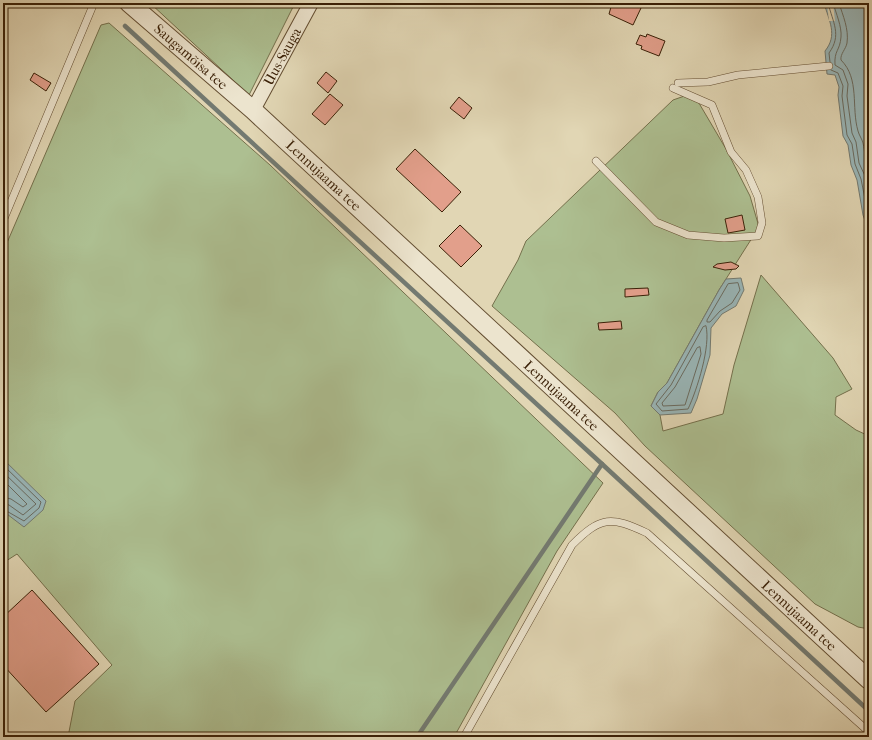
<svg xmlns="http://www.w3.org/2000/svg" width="872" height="740" font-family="'IM FELL French Canon',serif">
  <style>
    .green { fill: #adbf91; stroke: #74704c }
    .water { fill: #99b6b8; stroke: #737a71 }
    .pier { fill: #e1d6b4 }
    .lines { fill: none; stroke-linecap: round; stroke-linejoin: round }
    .shore { stroke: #6a6b60; stroke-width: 1 }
    .stream { stroke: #737a71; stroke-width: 4.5 }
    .building { fill: #e29f8b; stroke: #3a2007 }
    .service-casing { stroke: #644e32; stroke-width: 8 }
    .minor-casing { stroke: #644e32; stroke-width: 16 }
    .tertiary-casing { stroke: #644e32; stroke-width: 20 }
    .service { stroke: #ece4ce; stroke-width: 7 }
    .minor { stroke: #ece4ce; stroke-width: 14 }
    .tertiary { stroke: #ece4ce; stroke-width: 18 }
    .labels { text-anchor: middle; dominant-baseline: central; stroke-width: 3; stroke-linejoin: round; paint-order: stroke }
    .street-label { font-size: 14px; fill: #3a2007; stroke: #ece4ce }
  </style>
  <rect width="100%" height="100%" fill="#e1d6b4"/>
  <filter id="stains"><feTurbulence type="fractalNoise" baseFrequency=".005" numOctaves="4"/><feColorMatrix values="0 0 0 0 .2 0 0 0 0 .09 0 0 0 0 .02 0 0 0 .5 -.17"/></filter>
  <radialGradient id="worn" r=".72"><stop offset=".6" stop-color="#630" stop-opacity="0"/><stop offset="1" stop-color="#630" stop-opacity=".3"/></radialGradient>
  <g class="green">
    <path d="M150,3h145l-46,92z"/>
    <path d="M109,23l161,142 333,318 -46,68 -103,186h-386l7,-36 37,-36 -95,-111 -14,9v-311l98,-227z"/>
    <path d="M693,93l33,56 24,47 9,31 -40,63 -52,93 -9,9 -7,14 9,9 3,16 60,-17 11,-49 27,-90 72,83 19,31 -16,8 -1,18 21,15 13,6v64l-2,1 2,13v115l-11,-2 -43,-23 -170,-158 -30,-33 -123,-107 26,-46 8,-19 147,-141z"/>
  </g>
  <g class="water">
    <path d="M824,3h45v229l-6,-17 -6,-35 -6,-15 -3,-20 -5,-9 -5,-41 1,-8 -4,-12 -8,-1 -2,-23c13,-16 4,-30 -1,-48z"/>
    <path d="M741,278l3,12 -8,16 -14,8 -11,14 -1,27 -13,44 -6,14 -31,2 -9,-9 7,-14 9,-9 52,-93 7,-11z"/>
    <path d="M3,459l43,42 -3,9 -19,17 -21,-16z"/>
  </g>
  <path class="pier" d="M827,3h6l2,18h-6z"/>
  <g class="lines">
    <g class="shore">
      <path d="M828,3c5,20 14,32 1,50l1,9"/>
      <path d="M833,3c3,10 9,24 8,34 -1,14 -7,13 -6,28l8,5 5,14 -1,12 5,37 4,9 3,21 7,15 3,18"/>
      <path d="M839,3c4,13 10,26 8,40 -1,6 -7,11 -6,17 19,19 10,47 17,71 1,4 4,8 5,12 2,9 2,18 6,27"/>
      <path d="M831,70l7,3 5,13 -1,10 5,39 5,9 3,20 6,15 8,40"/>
      <path d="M738,283l2,7 -8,13 -12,8 -10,11h-3v-2l21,-36z"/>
      <path d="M706,326c5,20 -9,64 -18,83l-26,2 -6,-7 15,-19 32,-58z"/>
      <path d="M700,347l1,7 -16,51 -22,1 -1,-3 13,-16 22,-39z"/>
      <path d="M3,465l38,37 -2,6 -15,13 -21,-12"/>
      <path d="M3,472l33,32 -13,11 -14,-10 -6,-2"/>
      <path d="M3,480l24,24 -4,3 -12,-8 -8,-2"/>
    </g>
    <g class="stream">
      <path d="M125,26l477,438 -185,273"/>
      <path d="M602,464l267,247"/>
    </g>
  </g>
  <g class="building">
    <path d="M605,3h28l8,5 -8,17 -24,-11 2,-7z"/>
    <path d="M647,34l18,7 -6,15 -18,-7 1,-3 -6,-2 4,-9 6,2z"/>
    <path d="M326,72l11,9 -9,12 -11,-10z"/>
    <path d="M34,73l17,10 -5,8 -16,-11z"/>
    <path d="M330,94l13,11 -18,20 -13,-11z"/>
    <path d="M459,97l13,11 -8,11 -14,-11z"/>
    <path d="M415,149l46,43 -19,20 -46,-43z"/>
    <path d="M742,215l3,15 -17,3 -3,-14z"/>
    <path d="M460,225l22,21 -21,21 -22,-21z"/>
    <path d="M731,262l8,4 -3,3 -11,1 -12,-3 4,-3z"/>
    <path d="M648,288l1,7 -24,2v-8z"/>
    <path d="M621,321l1,8 -23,1 -1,-7z"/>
    <path d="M32,590l67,74 -53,48 -43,-47v-48z"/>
  </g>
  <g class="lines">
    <defs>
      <g id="service">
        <path d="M678,83l30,-1 30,-7 91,-9"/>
        <path d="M596,161l60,61 32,13 36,3 34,-2 4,-13 -4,-26 -12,-27 -15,-18 -19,-47 -39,-17"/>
        <path d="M3,221l91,-218"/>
        <path d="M464,737l108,-192c29,-29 39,-29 75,-12l222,199"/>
      </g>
      <g id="minor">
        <path id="s1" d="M253,110l58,-107"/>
      </g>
      <g id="tertiary">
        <path id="s2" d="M129,3l124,107 616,570"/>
      </g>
    </defs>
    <use href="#service" class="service-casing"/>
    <use href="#minor" class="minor-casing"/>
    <use href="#tertiary" class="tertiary-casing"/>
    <use href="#service" class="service"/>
    <use href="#minor" class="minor"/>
    <use href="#tertiary" class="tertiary"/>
  </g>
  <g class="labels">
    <g class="street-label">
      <text stroke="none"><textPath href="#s2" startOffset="82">Saugamõisa tee</textPath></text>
      <text stroke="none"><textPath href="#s1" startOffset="61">Uus-Sauga</textPath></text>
      <text stroke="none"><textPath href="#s2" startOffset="260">Lennujaama tee</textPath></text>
      <text stroke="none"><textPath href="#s2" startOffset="584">Lennujaama tee</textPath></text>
      <text stroke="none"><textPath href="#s2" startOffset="908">Lennujaama tee</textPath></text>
    </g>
  </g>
  <rect width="872" height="740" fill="none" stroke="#e1d6b4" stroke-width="16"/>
  <rect x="4" y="4" width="864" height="732" fill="none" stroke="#3a2007" stroke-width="2"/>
  <rect x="8" y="8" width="856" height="724" fill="none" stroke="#3a2007"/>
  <rect width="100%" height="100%" filter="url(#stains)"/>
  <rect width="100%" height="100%" fill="url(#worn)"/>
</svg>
